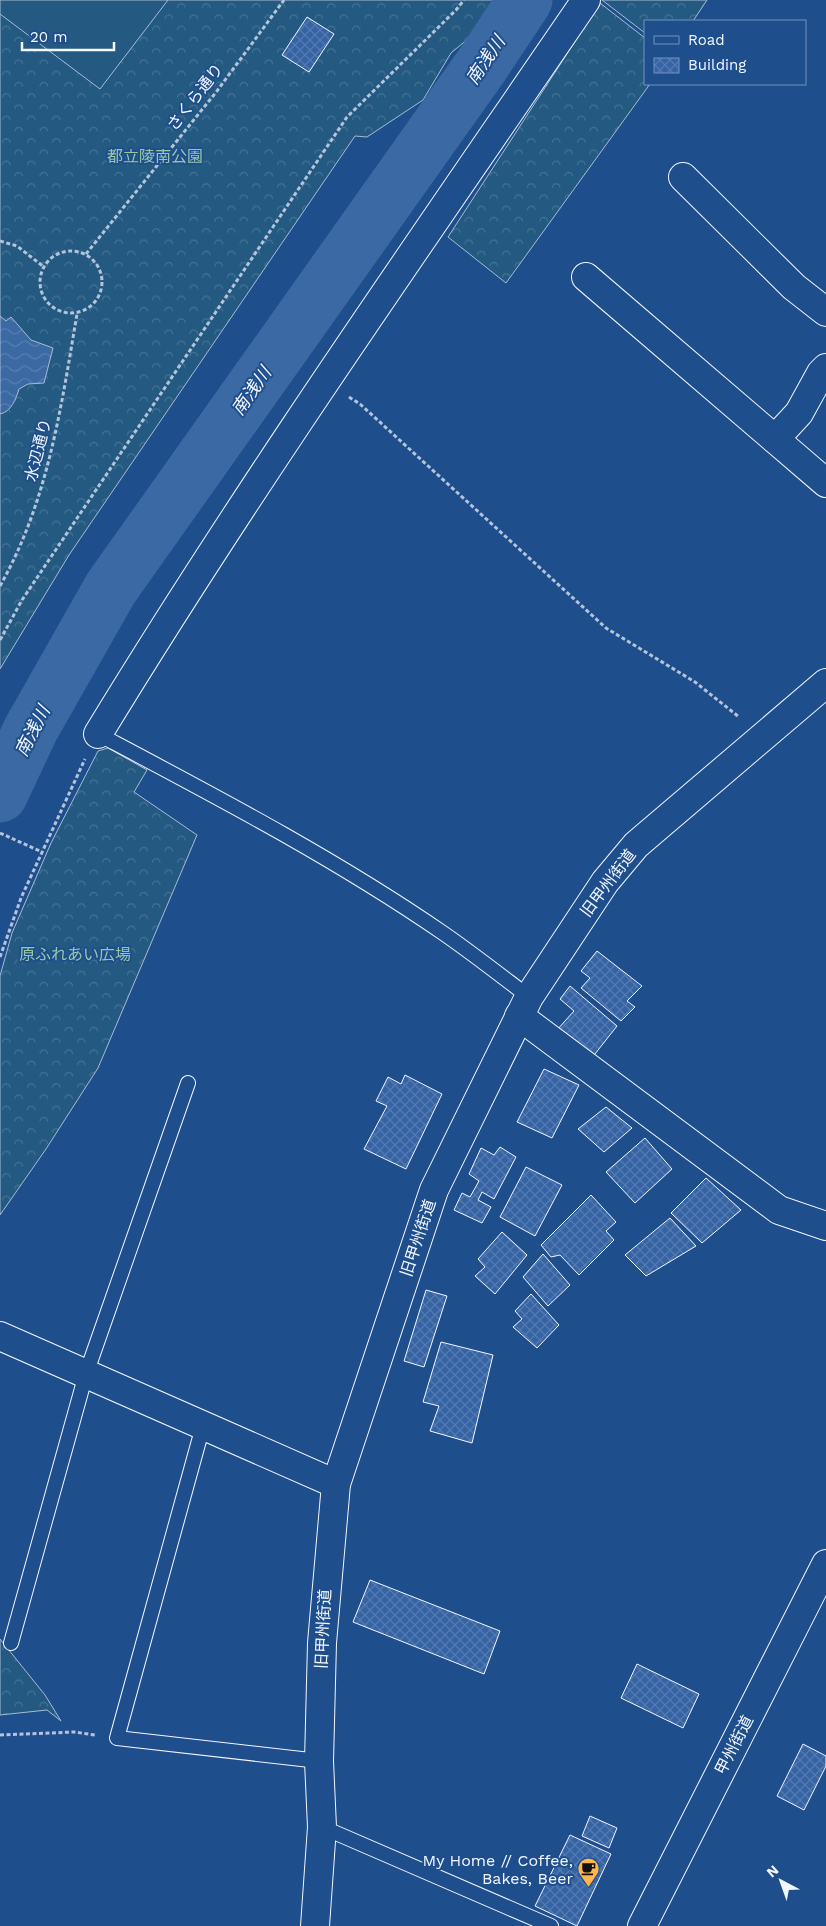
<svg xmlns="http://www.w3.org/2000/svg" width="826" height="1926" font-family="'Work Sans','Noto Sans JP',sans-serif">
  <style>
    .forest { fill: url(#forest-crowns); stroke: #a8bbd7 }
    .pitch { fill: #245a82; stroke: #a8bbd7 }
    .water { fill: url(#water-waves); stroke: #a8bbd7 }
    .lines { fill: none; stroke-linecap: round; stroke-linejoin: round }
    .river { stroke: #3b69a3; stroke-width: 55 }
    .building { fill: url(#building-cross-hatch); stroke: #f2f6ff }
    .service-casing { stroke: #f2f6ff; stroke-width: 16 }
    .minor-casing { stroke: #f2f6ff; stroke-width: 30 }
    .trunk-casing { stroke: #f2f6ff; stroke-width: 30 }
    .path { stroke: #b3c4dc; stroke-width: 3; stroke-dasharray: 4 2.5; stroke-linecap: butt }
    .service { stroke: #1f4e8c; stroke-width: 14 }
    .minor { stroke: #1f4e8c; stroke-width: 28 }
    .trunk { stroke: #1f4e8c; stroke-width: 28 }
    .labels { text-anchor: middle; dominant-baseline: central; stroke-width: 4; stroke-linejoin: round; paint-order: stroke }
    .street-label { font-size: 16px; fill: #f2f6ff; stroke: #1f4e8c }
    .park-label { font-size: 16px; fill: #97c8a6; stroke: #1f4e8c }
    .poi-label { font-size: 16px; fill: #f2f6ff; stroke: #1f4e8c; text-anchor: end }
    .water-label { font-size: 18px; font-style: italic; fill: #f2f6ff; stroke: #1f4e8c }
  </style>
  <defs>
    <pattern id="forest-crowns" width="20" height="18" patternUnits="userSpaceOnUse" patternTransform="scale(1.25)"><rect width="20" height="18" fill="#245a82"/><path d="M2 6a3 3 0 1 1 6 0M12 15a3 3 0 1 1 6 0" fill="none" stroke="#447295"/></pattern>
    <pattern id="water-waves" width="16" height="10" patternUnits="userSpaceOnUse" patternTransform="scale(1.25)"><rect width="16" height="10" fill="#3b69a3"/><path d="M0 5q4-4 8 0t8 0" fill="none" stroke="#587fb1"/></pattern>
    <pattern id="building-cross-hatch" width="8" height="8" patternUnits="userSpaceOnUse" patternTransform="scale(1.25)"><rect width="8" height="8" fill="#3563a3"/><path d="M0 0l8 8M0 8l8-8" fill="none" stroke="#537ab1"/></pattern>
  </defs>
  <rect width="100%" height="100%" fill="#1f4e8c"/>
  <g class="forest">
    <path d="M0,0h506l-13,18 -42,35 -28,47 -56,37 -12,-1 -286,419 -69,114z"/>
    <path d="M602,0h105l-14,21h-48v12z"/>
    <path d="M600,3l45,35v46h5l-144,199 -58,-46z"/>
    <path d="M108,748l39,22 -13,22 63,43 -99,233 -52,81 -46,66v-239l12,-43 39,-90 47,-92z"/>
    <path d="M0,1639l45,56 16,26 -14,-11 -47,5z"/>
  </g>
  <path class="pitch" d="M0,0h168l-68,89 -100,-75z"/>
  <path class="water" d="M0,316l6,5 5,-4 20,23 22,8 -9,35 -16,1 -9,5c-3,10 -8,23 -19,25z"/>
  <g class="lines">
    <path class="river" d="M0,795l31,-66 80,-141 371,-523 43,-65"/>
  </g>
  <g class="building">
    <path d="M307,17l27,17 -25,38 -27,-17z"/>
    <path d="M597,951l45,35 -15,15 8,6 -14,14 -40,-33 9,-10 -9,-7z"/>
    <path d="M570,986l47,40 -26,33 -34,-29 17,-19 -14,-12z"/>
    <path d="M544,1069l35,16 -27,53 -35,-16z"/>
    <path d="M405,1075l37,19 -36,75 -42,-20 23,-43 -11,-5 12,-24 13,7z"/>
    <path d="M606,1107l26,21 -28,24 -26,-23z"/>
    <path d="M645,1138l27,31 -37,34 -29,-31z"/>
    <path d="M500,1147l16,10 -22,42 -12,-7 -4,8 13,7 -9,16 -28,-13 8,-17 8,4 9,-16 -10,-7 12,-26 13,7z"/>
    <path d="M526,1167l36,18 -27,51 -35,-19z"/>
    <path d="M706,1178l35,32 -39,33 -31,-30z"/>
    <path d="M591,1195l25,27 -10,9 8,9 -35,35 -19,-20 -9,2 -10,-12z"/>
    <path d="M670,1218l26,28 -50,30 -21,-21z"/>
    <path d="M502,1232l25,23 -32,39 -20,-18 10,-9 -7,-8z"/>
    <path d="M543,1254l27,31 -22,21 -25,-29z"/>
    <path d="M426,1290l21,6 -23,71 -20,-6z"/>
    <path d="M531,1294l28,31 -22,23 -24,-21 9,-8 -7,-8z"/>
    <path d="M441,1342l52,13 -21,88 -42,-12 9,-25 -16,-4z"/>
    <path d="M370,1580l130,51 -16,43 -131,-52z"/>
    <path d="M637,1664l62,30 -16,34 -62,-30z"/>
    <path d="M803,1744l23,12v10l-22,44 -27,-14z"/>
    <path d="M590,1816l27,12 -8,20 -27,-12z"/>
    <path d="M570,1835l41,19 -34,72 -42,-20z"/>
  </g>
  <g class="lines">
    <defs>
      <g id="service">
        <path d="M98,734c117,62 236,124 345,199 29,20 57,42 86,64"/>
        <path d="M203,1426l-86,312 202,23"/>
        <path d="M11,1643l75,-269 102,-291"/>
        <path d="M322,1827l229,99"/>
      </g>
      <g id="minor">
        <path d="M683,177l111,110 32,25"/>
        <path d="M586,277l240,206"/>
        <path d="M775,439l24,-26 22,-40 5,-5"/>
        <path d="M98,734c153,-251 322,-491 488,-734"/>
        <path d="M519,1016l260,194 47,16"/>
        <path d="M0,1336l336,148"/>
        <path d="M315,1926l7,-99 -3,-66 3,-118 14,-159 98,-294 95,-193 76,-115 31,-37 190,-162"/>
      </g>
      <path id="trunk" d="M642,1926l184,-362"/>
    </defs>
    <use href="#service" class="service-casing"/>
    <use href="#minor" class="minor-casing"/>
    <use href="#trunk" class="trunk-casing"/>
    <g class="path">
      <path d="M0,241l17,5 27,21"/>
      <circle cx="71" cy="282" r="31"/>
      <path d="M86,254l131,-163 67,-91"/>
      <path d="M349,397l11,7 246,224 89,54 44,35"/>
      <path d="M0,586c48,-85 61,-178 77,-272"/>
      <path d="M0,640l22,-40 325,-483 109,-107 8,-10"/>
      <path d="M0,833l42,19"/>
      <path d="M0,957l21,-59 64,-139"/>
      <path d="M0,1735l74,-3 21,3"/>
    </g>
    <use href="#service" class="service"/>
    <use href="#minor" class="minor"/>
    <use href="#trunk" class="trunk"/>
  </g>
  <defs>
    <symbol id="cafe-pin" viewBox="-11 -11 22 30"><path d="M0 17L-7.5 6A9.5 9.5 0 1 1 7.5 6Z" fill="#ffb74d" stroke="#1f4e8c"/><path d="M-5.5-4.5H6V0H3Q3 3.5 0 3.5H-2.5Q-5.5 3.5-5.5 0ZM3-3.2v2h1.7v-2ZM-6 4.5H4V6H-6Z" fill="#111"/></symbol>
  </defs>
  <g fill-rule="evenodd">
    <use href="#cafe-pin" x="576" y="1856" width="25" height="34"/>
  </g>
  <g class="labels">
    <g class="street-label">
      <text transform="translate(195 97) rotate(-52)">さくら通り</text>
      <text transform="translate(38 450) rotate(-76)">水辺通り</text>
      <text transform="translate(608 883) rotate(-53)">旧甲州街道</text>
      <text transform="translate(418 1238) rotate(-72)">旧甲州街道</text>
      <text transform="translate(323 1629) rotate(-87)">旧甲州街道</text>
      <text transform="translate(734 1745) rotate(-63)">甲州街道</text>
    </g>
    <g class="park-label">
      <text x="155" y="156">都立陵南公園</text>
      <text x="75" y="954">原ふれあい広場</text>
    </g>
    <g class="poi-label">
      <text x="573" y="1860">My Home // Coffee,<tspan x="573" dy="18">Bakes, Beer</tspan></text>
    </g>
    <g class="water-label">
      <text transform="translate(485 60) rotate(-56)">南浅川</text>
      <text transform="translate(251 391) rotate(-55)">南浅川</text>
      <text transform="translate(32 731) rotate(-63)">南浅川</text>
    </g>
  </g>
  <rect x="644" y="20" width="162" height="65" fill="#1f4e8c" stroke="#7391ba"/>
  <rect x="654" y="36" width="25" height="8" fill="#1f4e8c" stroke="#7391ba"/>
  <text x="688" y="45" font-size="15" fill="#f2f6ff">Road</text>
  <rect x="654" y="58" width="25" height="15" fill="url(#building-cross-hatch)" stroke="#7391ba"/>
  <text x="688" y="70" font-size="15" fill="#f2f6ff">Building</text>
  <g transform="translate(781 1881) rotate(319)" stroke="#1f4e8c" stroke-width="4" paint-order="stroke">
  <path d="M0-4L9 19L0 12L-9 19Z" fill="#f2f6ff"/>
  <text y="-8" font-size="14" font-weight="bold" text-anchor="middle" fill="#f2f6ff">N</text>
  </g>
  <path d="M22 42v8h92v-8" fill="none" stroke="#f2f6ff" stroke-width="2.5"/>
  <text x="30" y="42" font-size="15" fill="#f2f6ff" stroke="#1f4e8c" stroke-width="4" paint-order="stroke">20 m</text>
</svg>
